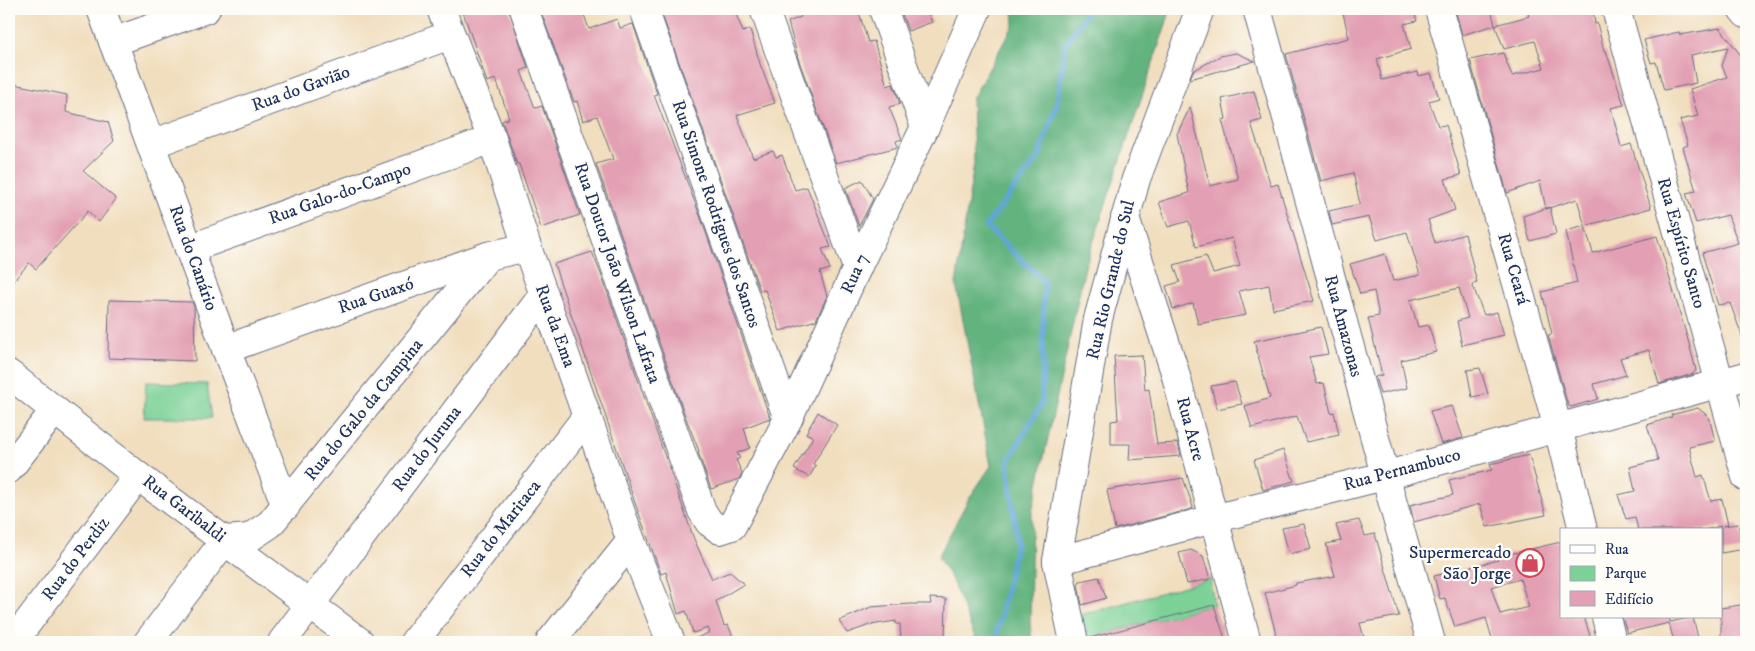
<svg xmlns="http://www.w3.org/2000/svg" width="1755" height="651" font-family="'IM FELL DW Pica',serif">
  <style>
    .green { fill: #7bd196; stroke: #4b807a }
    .forest { fill: #64b37f; stroke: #40716e }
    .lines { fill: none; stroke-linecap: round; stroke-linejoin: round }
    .stream { stroke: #61a7d7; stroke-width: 5.5 }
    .building { fill: #e3a0b4; fill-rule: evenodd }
    .minor-casing { stroke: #666c80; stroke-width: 30 }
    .minor { stroke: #fff; stroke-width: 28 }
    .labels { text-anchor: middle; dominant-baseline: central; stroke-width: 4.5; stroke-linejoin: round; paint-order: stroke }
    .street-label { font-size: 18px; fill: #1b2f5e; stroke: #fdfcf7 }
    .poi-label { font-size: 18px; fill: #1b2f5e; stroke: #fdfcf7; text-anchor: end }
  </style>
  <rect width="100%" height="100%" fill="#fdfcf7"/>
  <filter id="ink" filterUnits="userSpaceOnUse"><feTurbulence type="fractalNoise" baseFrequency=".02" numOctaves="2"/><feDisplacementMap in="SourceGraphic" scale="10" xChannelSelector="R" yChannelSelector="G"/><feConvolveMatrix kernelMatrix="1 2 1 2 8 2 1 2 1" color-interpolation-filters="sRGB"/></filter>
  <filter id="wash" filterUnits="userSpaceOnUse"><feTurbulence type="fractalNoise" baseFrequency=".0096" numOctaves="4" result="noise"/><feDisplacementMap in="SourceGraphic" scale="20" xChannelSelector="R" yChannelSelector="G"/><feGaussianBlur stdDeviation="1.12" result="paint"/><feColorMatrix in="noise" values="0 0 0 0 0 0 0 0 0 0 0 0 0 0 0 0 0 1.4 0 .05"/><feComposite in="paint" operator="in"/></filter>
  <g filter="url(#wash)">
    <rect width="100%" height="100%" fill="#f1debe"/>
    <g class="green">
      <path d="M146,382l61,2 5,34h-68z"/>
      <path d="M1210,579l4,26 -129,34 -8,-23z"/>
    </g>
    <path class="forest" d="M1013,9h158l-86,258 -53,245 -2,110 2,20h-55l-26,-64 -13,-21 30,-57 23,-34 -35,-182 18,-121 -2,-64 42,-75z"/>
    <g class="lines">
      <path class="stream" d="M995,642l22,-101 -9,-79 34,-59 2,-122 -58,-55 52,-68 19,-53 8,-60 24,-36"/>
    </g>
    <g id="blocks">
      <g class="building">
        <path d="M462,9h47l19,59 -7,3 14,37 7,-2 38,109 -39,13 -22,-64h-2l-15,-43 7,-3 -13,-39 -9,3z"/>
        <path d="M540,9h42l7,20 28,-10 3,9 13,-4 24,70 -3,1 48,126 68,197 -26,10 6,20 -13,5 3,5 -4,2 6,13 -3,6 -28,10 -13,-37 1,-1 -15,-38 -88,-249 17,-5 -16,-43 -14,5 -6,-20 -3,1z"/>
        <path d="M660,9h74l9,23 7,-3 10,35 15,39 -38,12 16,43 20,-7 3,6 6,-2 13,35 12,-3 24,60 -9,2 8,20 -10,3 7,24 -11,24 -36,11 -15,-41 -5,1z"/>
        <path d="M798,9h60l10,33 6,-1 13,45 6,-2 7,20 -11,3 13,32 -6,2 2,6 -62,16 -37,-102 -11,-39 13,-5z"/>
        <path d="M900,9h26l6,13 -24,9z"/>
        <path d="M1342,9h71l4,12 -13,3 7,25 -34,10 5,21 36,-8 1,4 12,-3 8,25 -10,3 9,25 8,-1 15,50 -16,4 10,31 -27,10 7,23 30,-9 12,49 -5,1 12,31 13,-3 7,23 -42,10 -5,-24 11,-3 -9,-30 -49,12 8,27 11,-2 7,27 -35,8 6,28 -27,6 -5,-17 7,-2 -14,-57 11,-2 -5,-25 -14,3 -10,-30 35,-10 8,27 27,-6 -13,-43 -30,8 -8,-23 -37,8 -3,-14 31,-7 -7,-31 -32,8 -35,-127 63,-16z"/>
        <path d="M1455,9h36l4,16 -33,10z"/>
        <path d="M1526,9h67l2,15 2,-1 7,28h2l18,54 -13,3 10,39 10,-3 20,64 -66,18 -8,-27 -31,10 -6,-28 -33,12 -37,-133 33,-7 9,23 32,-8 -9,-27 -31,8 -9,-24 34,-9z"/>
        <path d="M1720,28l26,34v279h-2l-14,-38 -12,2 -16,-52 36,-10 -10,-28 -32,8 -10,-30 10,-2 -13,-44 5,-2 -8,-25 18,-4 -8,-27 37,-12 -5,-11 6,-19 -37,8 5,28 -32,7 -8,-28 -5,1 -7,-23 35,-8 1,3z"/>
        <path d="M1236,53l19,8 -65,18 3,-8 27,-15z"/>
        <path d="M9,83l58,12 -1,17 42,10 6,19 -31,30 33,28 -17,23 -11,-11 -52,58 -7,-6 -20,23z"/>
        <path d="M1254,91l8,29 -11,3 20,63 7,-2 36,117 -41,8 -4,-24 -30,6 7,24 -48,9 -5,-21 -20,6 -7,-23 14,-4 -6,-17 32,-9 7,17 27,-7 -8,-28 -36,9 -7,-26 -21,6 -9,-25 30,-9 -12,-59 13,-27 20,79 28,-7 -16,-59 4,-1 -4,-20z"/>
        <path d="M862,180l11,19 -14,27 -14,-38z"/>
        <path d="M1550,207l6,27 -26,7 -7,-25z"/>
        <path d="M1585,226l8,27 64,-17 31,104 8,30 -3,4 -34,10 -10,-34 -29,8 6,17 -32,9 4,15 -27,8 -3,-2 -20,-70 4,-1 -10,-42 35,-9 -11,-52z"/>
        <path d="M592,252l9,22 93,265 18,40 18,-7 14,12 -28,17 8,25 4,-1 7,17h-47l22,-10 -2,-4 -15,5 -7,-22 -8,3 -12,-42 -5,2 -27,-74 -80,-236z"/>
        <path d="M109,300l83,2 2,5 1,54 -87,-3z"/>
        <path d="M1321,327l7,27 -19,3 8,27 7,-1 7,30 3,-1 5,23 -33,7 -9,-26 -45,12 -7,-22 25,-8 -16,-57z"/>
        <path d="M1142,355l3,35 4,-1 8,55 21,-1 3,13 -52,4 1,-16h-19v-23l7,-1 -4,-64z"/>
        <path d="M1480,368l8,26 -16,3 -5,-27z"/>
        <path d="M1235,382l7,22 -25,5 -6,-23z"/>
        <path d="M1452,406l11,32 -22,6 -11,-33z"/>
        <path d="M1698,408l11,9 6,24 -26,6 8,30 6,-2 8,26 11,-2 6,26 -5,1 15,-2 7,25 -24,4v-27l-17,4h-66l-3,-13 -9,2 -8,-24 17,-4 -5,-24 28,-7 -11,-35 25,-8 -1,-2z"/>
        <path d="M818,412l19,13 -24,39 3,2 -7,11 -15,-8 19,-32 -7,-4z"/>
        <path d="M1283,450l11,31 -31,9 -9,-30z"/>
        <path d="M1529,455l17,60 -59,12 -7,-23 -66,18 -4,-17 43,-10 -4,-15 43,-10 -2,-6z"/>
        <path d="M1183,478l10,29 -1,2 -77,20 -8,-39z"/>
        <path d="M1359,520l6,16 10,-2 24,82 -39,7 5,19h-89l-1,-12 -10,-37 31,-8v-2l39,-7 -9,-32 15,-3 -5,-16z"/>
        <path d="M1304,524l7,25 -22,5 -7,-26z"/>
        <path d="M1561,542v75h23l8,25h-99l-7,-24 -31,9 -10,-29 -5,1 -6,-23 64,-16 -1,-3zM1520,579l9,28 -29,7 -9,-27z"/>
        <path d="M1191,550l12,6 7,23 -23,5 -8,-31z"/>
        <path d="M1099,577l7,21 -24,7 -4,-21 2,-3z"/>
        <path d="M930,598l16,1 -1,43h-44l-1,-18h-4v-3l-26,4 -23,8 -8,-12 32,-14 39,-3h21z"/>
        <path d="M1746,604v38h-25v-34z"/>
        <path d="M1214,605l12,37h-135l-1,-4z"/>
        <path d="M1622,617h47l1,5 23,-5 6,25h-25l-5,-19 -42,10z"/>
      </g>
    </g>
  </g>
  <g filter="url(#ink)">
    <use href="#blocks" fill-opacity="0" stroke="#666c80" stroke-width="1"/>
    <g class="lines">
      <defs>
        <g id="minor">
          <path d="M101,9l125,340 60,157"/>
          <path d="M441,9l51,130 35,108 104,294 40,101"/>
          <path d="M524,9l178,502 7,11 11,8 12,-4 56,-107 69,-151 68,-141 52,-118"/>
          <path d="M644,9l144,410"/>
          <path d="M764,9l93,259"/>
          <path d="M883,9l42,118"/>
          <path d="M1257,9l174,633"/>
          <path d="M1439,9l119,419 25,102"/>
          <path d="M1616,9l130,468"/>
          <path d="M1742,9l4,5"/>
          <path d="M113,42l93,-33"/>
          <path d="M152,144l298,-109"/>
          <path d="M1125,218l49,151 73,273"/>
          <path d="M189,249l303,-110"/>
          <path d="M226,349l262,-93 39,-9"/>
          <path d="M9,374l129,102 222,166"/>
          <path d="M9,469l46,-59"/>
          <path d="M1057,561l156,-42 171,-43 362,-100"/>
          <path d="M1606,617l6,25"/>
          <path d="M13,642l125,-166"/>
          <path d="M148,642l77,-102 24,-2 21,-14 218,-268"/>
          <path d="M282,642l262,-348"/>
          <path d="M414,642l173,-226"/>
          <path d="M550,642l81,-101"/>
          <path d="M1074,642l-17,-81 41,-242 38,-140 64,-170"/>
        </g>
      </defs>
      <use href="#minor" class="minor-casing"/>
      <use href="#minor" class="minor"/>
    </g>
  </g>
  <defs>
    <symbol id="shop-ring" viewBox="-11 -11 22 22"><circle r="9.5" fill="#fdfcf7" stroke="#d1495b" stroke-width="1.5"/><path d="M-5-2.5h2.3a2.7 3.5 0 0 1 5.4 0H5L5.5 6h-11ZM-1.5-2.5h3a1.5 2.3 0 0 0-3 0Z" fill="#d1495b"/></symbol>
  </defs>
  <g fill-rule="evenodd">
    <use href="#shop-ring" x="1514" y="547" width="32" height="32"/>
  </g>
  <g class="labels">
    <g class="street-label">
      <text transform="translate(301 89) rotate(-20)">Rua do Gavião</text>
      <text transform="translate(340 194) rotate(-20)">Rua Galo-do-Campo</text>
      <text transform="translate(716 214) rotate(71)">Rua Simone Rodrigues dos Santos</text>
      <text transform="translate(1681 243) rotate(74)">Rua Espírito Santo</text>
      <text transform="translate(193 258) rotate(70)">Rua do Canário</text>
      <text transform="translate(1513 269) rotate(74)">Rua Ceará</text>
      <text transform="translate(617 273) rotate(71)">Rua Doutor João Wilson Lafrata</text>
      <text transform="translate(855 274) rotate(-65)">Rua 7</text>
      <text transform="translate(1111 280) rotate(-77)">Rua Rio Grande do Sul</text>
      <text transform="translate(376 296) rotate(-19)">Rua Guaxó</text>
      <text transform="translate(555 326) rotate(70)">Rua da Ema</text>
      <text transform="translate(1343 326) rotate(75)">Rua Amazonas</text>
      <text transform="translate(364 410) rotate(-51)">Rua do Galo da Campina</text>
      <text transform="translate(1190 429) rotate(75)">Rua Acre</text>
      <text transform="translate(427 449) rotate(-53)">Rua do Juruna</text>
      <text transform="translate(1402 470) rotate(-15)">Rua Pernambuco</text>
      <text transform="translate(184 509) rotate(37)">Rua Garibaldi</text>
      <text transform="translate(501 529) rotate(-52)">Rua do Maritaca</text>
      <text transform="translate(76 559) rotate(-53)">Rua do Perdiz</text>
    </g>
    <g class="poi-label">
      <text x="1511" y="553">Supermercado<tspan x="1511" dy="21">São Jorge</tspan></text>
    </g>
  </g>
  <rect width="1755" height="651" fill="none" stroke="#fdfcf7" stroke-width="30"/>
  <rect x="1560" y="528" width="162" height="90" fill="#fdfcf7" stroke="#a3aaba"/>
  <rect x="1570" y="545" width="25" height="8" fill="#ffffff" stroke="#a3aaba"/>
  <text x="1605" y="554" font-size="15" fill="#1b2f5e">Rua</text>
  <rect x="1570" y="566" width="25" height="15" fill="#7bd196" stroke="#a3aaba"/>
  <text x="1605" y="578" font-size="15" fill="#1b2f5e">Parque</text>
  <rect x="1570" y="591" width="25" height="15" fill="#e3a0b4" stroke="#a3aaba"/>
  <text x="1605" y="604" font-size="15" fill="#1b2f5e">Edifício</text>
</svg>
